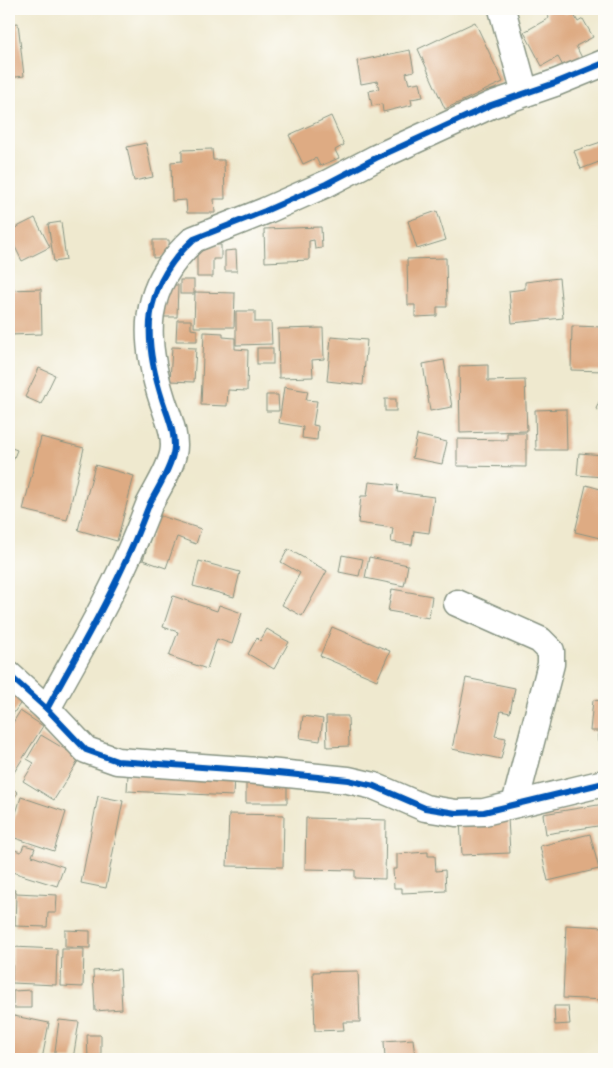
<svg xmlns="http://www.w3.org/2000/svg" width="613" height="1068" font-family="'EB Garamond',serif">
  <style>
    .building { fill: #deab83 }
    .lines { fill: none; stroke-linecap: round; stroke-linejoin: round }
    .minor-casing { stroke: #879382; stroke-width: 29 }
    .minor { stroke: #fff; stroke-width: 26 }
    .cycleway-casing { stroke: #fdfcf7; stroke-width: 9 }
    .cycleway { stroke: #0057b8; stroke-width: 6 }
  </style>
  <rect width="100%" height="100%" fill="#fdfcf7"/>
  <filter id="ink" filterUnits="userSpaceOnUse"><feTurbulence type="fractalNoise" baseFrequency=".02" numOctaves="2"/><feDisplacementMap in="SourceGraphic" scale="10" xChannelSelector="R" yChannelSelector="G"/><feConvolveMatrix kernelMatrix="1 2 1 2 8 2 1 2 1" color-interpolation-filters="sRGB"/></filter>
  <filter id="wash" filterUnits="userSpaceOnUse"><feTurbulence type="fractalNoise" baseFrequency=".0096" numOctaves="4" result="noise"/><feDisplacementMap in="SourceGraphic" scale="20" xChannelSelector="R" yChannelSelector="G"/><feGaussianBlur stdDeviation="1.12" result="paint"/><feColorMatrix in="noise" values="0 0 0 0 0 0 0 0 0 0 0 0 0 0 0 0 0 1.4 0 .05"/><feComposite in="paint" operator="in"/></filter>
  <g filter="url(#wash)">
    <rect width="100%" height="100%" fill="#efe9cf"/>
    <g id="blocks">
      <g class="building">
        <path d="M552,9h10l3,5 7,-3 6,11 5,-3 10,18 -17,9 6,12 -18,10 -6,-11 -16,9 -18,-34 25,-14 -3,-6z"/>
        <path d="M475,22l28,60 -58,27 -27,-60z"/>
        <path d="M18,23l6,53 -15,2v-54z"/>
        <path d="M410,50l4,21 -8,2 3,11 11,-2 3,15 -12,2 1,6 -29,7 -1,-8 -10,2 -3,-15 10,-2 -2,-8 -16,3 -4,-23z"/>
        <path d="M331,116l13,29 -9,5 4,8 -19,8 -4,-8 -13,6 -14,-29z"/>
        <path d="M604,141v19l-23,9 -7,-18z"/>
        <path d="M146,143l7,34 -19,4 -7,-34z"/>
        <path d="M212,149l1,11h11l1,39h-11l1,14h-28l-1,-13 -14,1 -1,-39 11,-1v-11z"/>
        <path d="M437,211l9,29 -29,9 -9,-28z"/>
        <path d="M35,218l15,29 -28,14 -13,-26v-4z"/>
        <path d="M61,222l5,38 -12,2 -6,-38z"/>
        <path d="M321,227l1,21 -7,1 -1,-9 -5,1v19l-44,2 -1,-33z"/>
        <path d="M153,240h16l1,17 -17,1z"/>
        <path d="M197,245h24v14h-8v18h-16z"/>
        <path d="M236,250l1,21h-12v-20z"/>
        <path d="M446,258l1,49h-10v9l-22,1v-12h-7l-1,-46z"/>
        <path d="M559,278l4,40 -51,5 -3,-32 16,-2v-7z"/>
        <rect x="180" y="280" width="14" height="14"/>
        <path d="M158,285h20l-1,32h-19z"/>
        <path d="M41,289l1,45 -33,1v-45z"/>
        <path d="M195,292l40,1 -1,34h-40z"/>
        <path d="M236,311h19v11h16l1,22 -36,1z"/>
        <path d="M177,320h14v9l6,1v11h-21z"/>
        <path d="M572,326l32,1v44l-33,-1z"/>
        <path d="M323,328l1,31 -12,1 1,17 -34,1 -1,-49z"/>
        <path d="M204,332l19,1v4l12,1v11l13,1 -1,41 -19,-1 -1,16 -26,-1z"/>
        <path d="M331,337l36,3 -4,45 -36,-4z"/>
        <path d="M172,347l24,1 -2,34 -24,-1z"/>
        <rect x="257" y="348" width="16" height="16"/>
        <path d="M444,360l8,47 -22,4 -7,-47z"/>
        <path d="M488,365v16l37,-1 2,51 -67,2 -1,-67z"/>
        <path d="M39,368l16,7 -14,29 -16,-7z"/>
        <path d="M284,387l24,4 -2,9 11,1 -4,24 5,1 -1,14 -15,-2 1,-11 -24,-4z"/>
        <path d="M604,390v23l-8,-4z"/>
        <path d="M266,395h12l1,16h-13z"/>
        <rect x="385" y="399" width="11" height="12"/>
        <path d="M566,409l1,41h-31l-1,-40z"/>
        <path d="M507,433h19v34l-69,-1v-27l50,1z"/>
        <path d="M417,435l30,7 -5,22 -30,-6z"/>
        <path d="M41,437l43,11 -17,72 -44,-10z"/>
        <path d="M9,447l8,3 -8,20z"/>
        <path d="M579,453l25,2v22l-27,-2z"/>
        <path d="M95,465l39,11 -17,65 -39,-11z"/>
        <path d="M369,482l29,3 -1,7 37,5 -5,36 -15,-2 -2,14 -21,-3 2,-14 -35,-5 3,-27h6z"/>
        <path d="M586,485l18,5v49l-29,-7z"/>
        <path d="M158,515l43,14 -5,15 -19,-7 -11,31 -23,-8z"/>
        <path d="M288,549l39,22 -25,45 -20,-11 18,-32 -19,-11z"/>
        <path d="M342,555l21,4 -4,17 -20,-4z"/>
        <path d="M369,557l39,8 -4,21 -39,-8z"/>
        <path d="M199,561l41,11 -6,25 -41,-11z"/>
        <path d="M392,589l40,7 -3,22 -41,-7z"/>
        <path d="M173,596l44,15 2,-6 23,8 -10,31 -15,-5 -10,30 -38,-13 9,-24 -15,-5z"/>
        <path d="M332,627l58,24 -13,29 -57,-24z"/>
        <path d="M267,629l22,13 -15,27 -26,-15 9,-16 3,3z"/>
        <path d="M466,678l49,10 -5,25 -9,-2 -6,25 11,2 -5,21 -49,-10z"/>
        <path d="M9,686l15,12 -15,22z"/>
        <path d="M593,700l11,1v40h-6l1,-10h-9z"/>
        <path d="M20,711l23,15 -30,48 -4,-3v-42z"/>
        <path d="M303,716l20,3 -3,22 -20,-3z"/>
        <path d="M326,716h22l1,30 -22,1z"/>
        <path d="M41,735l39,23 -26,42 -31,-19 11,-18 -7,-4z"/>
        <path d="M128,774l106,4 -1,18 -106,-5z"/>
        <path d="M287,780v23h-41v-22z"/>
        <path d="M9,785l9,8 -9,11z"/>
        <path d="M98,796l25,5 -17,87 -25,-5z"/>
        <path d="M21,797l45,15 -12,39 -45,-15z"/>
        <path d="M604,804v21l-58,9 -3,-20z"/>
        <path d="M229,814l55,1 -1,52 -56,-1z"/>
        <path d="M306,818l80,2 -1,59 -30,-1v-8l-50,-1z"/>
        <path d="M508,818l2,35 -48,2 -2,-35z"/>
        <path d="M590,834l9,35 -51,12 -8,-35z"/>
        <path d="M9,841l4,2 -2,6 10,3 3,-7 11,3 -3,8 32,11 -7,19 -48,-15z"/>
        <path d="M428,852v4h7l1,15 9,-1 1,21 -44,2v-5h-8l-1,-19h4v-15z"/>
        <path d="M9,889l6,1 -6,19z"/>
        <path d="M16,893l41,2 -1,18h-8l-1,14 -32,-1z"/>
        <path d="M566,925l38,2v73l-41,-2z"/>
        <path d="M65,930l25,1v17l-25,-1z"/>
        <path d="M13,947l44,2 -1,36 -44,-2z"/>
        <path d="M62,949h22l-1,38 -22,-1z"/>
        <path d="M120,969l2,40 -27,2 -2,-40z"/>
        <path d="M358,971l2,51h-17l1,8 -29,1 -2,-59z"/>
        <path d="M31,990v18h-18v-17z"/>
        <path d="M554,1006h14l2,18 -15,1z"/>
        <path d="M9,1015l40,8 -7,36h-33z"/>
        <path d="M59,1020l20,2 -6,37h-19z"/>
        <path d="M87,1035h14v24h-13z"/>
        <path d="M413,1039l2,18 -30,2 -1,-18z"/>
      </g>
    </g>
  </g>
  <g filter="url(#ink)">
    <use href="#blocks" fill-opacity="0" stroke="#879382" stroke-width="1"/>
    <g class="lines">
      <defs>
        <g id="minor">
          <path d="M502,9l23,84"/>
          <path d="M457,603l83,37 11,11v13l-36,140"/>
          <path d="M9,675l38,34 39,41 31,11 141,10 90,9 26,6 51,22 31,5 28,-1 120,-29"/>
          <path d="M47,709c27,-50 57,-99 80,-151 8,-17 15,-35 22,-53 8,-16 20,-33 24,-51 4,-17 -5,-37 -10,-52 -21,-64 -22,-115 31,-163l71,-28 61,-27 50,-26 115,-53 64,-22 49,-20"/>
        </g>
      </defs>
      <use href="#minor" class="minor-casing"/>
      <use href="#minor" class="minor"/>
      <defs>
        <g id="cycleway">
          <path d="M9,675l38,34 39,41 31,11 141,10 90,9 26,6 51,22 31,5 28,-1 120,-29"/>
          <path d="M47,709c27,-50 57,-99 80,-151 8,-17 15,-35 22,-53 8,-16 20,-33 24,-51 4,-17 -5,-37 -10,-52 -21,-64 -22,-115 31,-163l71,-28 61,-27 50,-26 115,-53 64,-22 49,-20"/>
        </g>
      </defs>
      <use href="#cycleway" class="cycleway-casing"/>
      <use href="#cycleway" class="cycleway"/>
    </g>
  </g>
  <rect width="613" height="1068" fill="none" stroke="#fdfcf7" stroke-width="30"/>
</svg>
